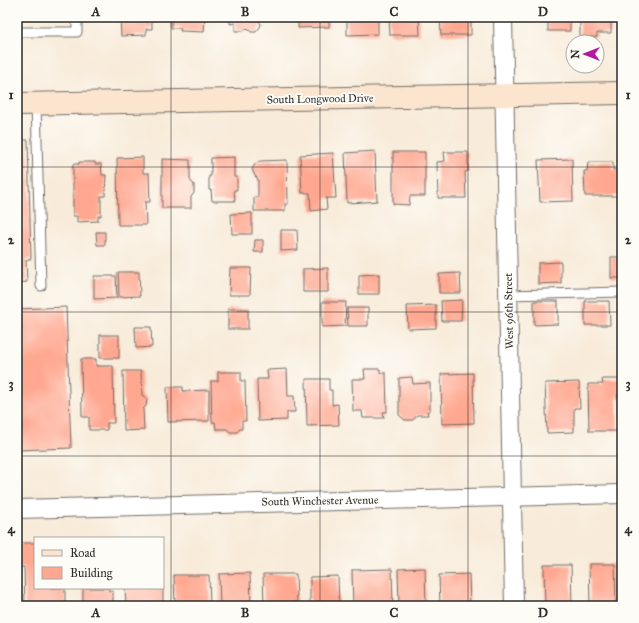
<svg xmlns="http://www.w3.org/2000/svg" width="639" height="623" font-family="'IM FELL Great Primer',serif">
  <style>
    .building { fill: #ffa790 }
    .lines { fill: none; stroke-linecap: round; stroke-linejoin: round }
    .lane-casing { stroke: #736e68; stroke-width: 11 }
    .street-casing { stroke: #736e68; stroke-width: 20 }
    .secondary-casing { stroke: #736e68; stroke-width: 24 }
    .lane { stroke: #fff; stroke-width: 9 }
    .street { stroke: #fff; stroke-width: 18 }
    .secondary { stroke: #fce5cf; stroke-width: 22 }
    .grid { fill: none; stroke: #2b2b2b; stroke-width: 1; stroke-opacity: 0.55 }
    .labels { text-anchor: middle; dominant-baseline: central; stroke-width: 4; stroke-linejoin: round; paint-order: stroke }
    .street-label { font-size: 11px; fill: #2b2b2b; stroke: #fdfcf7 }
    .neatline { fill: none; stroke: #2b2b2b; stroke-width: 1.5 }
    .grid-label { font-size: 13px; text-anchor: middle; font-weight: bold; fill: #2b2b2b }
  </style>
  <rect width="100%" height="100%" fill="#fdfcf7"/>
  <filter id="ink" filterUnits="userSpaceOnUse"><feTurbulence type="fractalNoise" baseFrequency=".025" numOctaves="2"/><feDisplacementMap in="SourceGraphic" scale="8" xChannelSelector="R" yChannelSelector="G"/><feConvolveMatrix kernelMatrix="1 2 1 2 8 2 1 2 1" color-interpolation-filters="sRGB"/></filter>
  <filter id="wash" filterUnits="userSpaceOnUse"><feTurbulence type="fractalNoise" baseFrequency=".012" numOctaves="4" result="noise"/><feDisplacementMap in="SourceGraphic" scale="16" xChannelSelector="R" yChannelSelector="G"/><feGaussianBlur stdDeviation="0.9" result="paint"/><feColorMatrix in="noise" values="0 0 0 0 0 0 0 0 0 0 0 0 0 0 0 0 0 1.4 0 .05"/><feComposite in="paint" operator="in"/></filter>
  <g filter="url(#wash)">
    <rect width="100%" height="100%" fill="#f8ebd9"/>
    <g id="blocks">
      <g class="building">
        <path d="M120,17h32v12h-6v6l-25,1z"/>
        <path d="M171,17h34l-1,15 -24,-1 1,-3h-10z"/>
        <path d="M230,17h26l5,7 -1,3 -4,5h-5l-4,-4 -4,3h-8v-8l-5,1z"/>
        <path d="M298,17h31v10l-31,1z"/>
        <path d="M347,17h31v17l-31,1z"/>
        <path d="M389,17h30l1,18h-30z"/>
        <path d="M440,17h31v18h-30z"/>
        <rect x="548" y="17" width="22" height="14"/>
        <path d="M580,17h31v16h-14v4h-17z"/>
        <path d="M17,140h11l3,119 -5,1 1,22 -10,1z"/>
        <path d="M375,151l2,50 -12,1 -18,1 -2,-50z"/>
        <path d="M393,152h32v44h-15l-1,9 -16,-1z"/>
        <path d="M444,152h24v19l-3,1 1,26h-28l-1,-36 8,-1z"/>
        <path d="M333,153l3,45h-10l1,11 -16,2 -1,-18h-8l-2,-38z"/>
        <path d="M143,157v16h6l1,29h-5l1,23h-28l-1,-67z"/>
        <path d="M234,157v20h3v13h-3l1,11h-23l-1,-11h-2v-14h2v-18z"/>
        <path d="M162,159l28,1v20l4,5v8l-3,4v11h-29z"/>
        <path d="M572,159l1,42 -33,1 -2,-42z"/>
        <path d="M287,160l1,44h-3v7h-31v-14h4v-18l-3,-3 -3,-7 4,-6 4,-2z"/>
        <path d="M79,162h16v2h6l1,11h4l-1,21h-4v20h-3v5l-21,1v-6h-4v-52h6z"/>
        <path d="M588,162h25v8l6,-1v27h-34l-1,-25h3z"/>
        <path d="M252,213v21h-20l-1,-20z"/>
        <path d="M281,230h16l1,20 -17,1z"/>
        <path d="M96,232h9v13h-8z"/>
        <path d="M255,240h8v12h-9z"/>
        <rect x="611" y="257" width="11" height="21"/>
        <path d="M561,262v21l-23,1v-21z"/>
        <path d="M230,268h21l-1,27h-21z"/>
        <path d="M328,268v24h-25v-23z"/>
        <path d="M118,272h21l1,24 -21,1z"/>
        <path d="M460,273l1,20h-22v-19z"/>
        <path d="M379,274v20h-20v-19z"/>
        <path d="M94,276h22l1,22 -23,1z"/>
        <path d="M462,300l-1,21h-19l-1,-20z"/>
        <path d="M534,301h24v23l-24,1z"/>
        <path d="M585,301h24l1,24h-25z"/>
        <path d="M322,302h24l-1,24 -23,1z"/>
        <path d="M436,305v23l-28,1 -1,-23z"/>
        <path d="M66,307l5,141 -54,2v-141z"/>
        <path d="M347,308h21v18h-20z"/>
        <rect x="228" y="309" width="20" height="20"/>
        <path d="M135,327h16l1,20 -16,1z"/>
        <rect x="100" y="335" width="19" height="23"/>
        <path d="M81,359h15v7h17l1,57h-7v7h-18v-13h-7z"/>
        <path d="M287,369l1,27h6l1,16h-8v8l-29,1 -1,-42h11l-1,-9z"/>
        <path d="M364,369h16v4h6l1,39h-4l1,6h-21l-1,-7h-9l-1,-32h13z"/>
        <path d="M123,371h18l1,24 5,4 -1,7 -3,3 1,21 -20,1z"/>
        <path d="M218,372h23v9h4l1,40h-4v8h-2l-3,3h-7l-3,-3h-11l-1,-7h-3l-1,-41h7z"/>
        <path d="M473,373l1,50 -32,1 -1,-50z"/>
        <path d="M412,377l1,7 17,-1v28h-3l1,4h-11l-4,5h-8l-6,-5v-37z"/>
        <path d="M306,379h23v11h3v15l6,-1 1,21 -32,1z"/>
        <path d="M602,379h20v16h-5l1,36h-29l-1,-47h15z"/>
        <path d="M579,382l1,26h-6v24l-27,1 -2,-50z"/>
        <path d="M167,387h16v4l26,-1v31l-41,1z"/>
        <path d="M17,543h18v45h30v18h-40l-1,-39h-4v3h-3z"/>
        <path d="M589,564h26l1,42h-26z"/>
        <path d="M544,565h27l1,41h-27z"/>
        <path d="M425,568l1,38h-27l-1,-37z"/>
        <path d="M392,569l1,37h-40l-1,-36z"/>
        <path d="M250,573l1,33h-31l-1,-32z"/>
        <path d="M263,574h33l1,28h-4v4h-29z"/>
        <path d="M469,574l1,32h-30l-1,-31z"/>
        <path d="M174,575h35l1,31h-35z"/>
        <path d="M338,576l1,30h-29v-29z"/>
        <path d="M83,588h26v3h4v15h-30z"/>
        <path d="M125,588h38v18h-37z"/>
      </g>
    </g>
  </g>
  <g filter="url(#ink)">
    <use href="#blocks" fill-opacity="0" stroke="#736e68" stroke-width="1"/>
    <g class="lines">
      <defs>
        <g id="lane">
          <path d="M17,32h60v-15"/>
          <path d="M36,104l5,182"/>
          <path d="M509,295l113,-3"/>
        </g>
        <g id="street">
          <path d="M503,17l11,589"/>
          <path d="M17,509l605,-15"/>
        </g>
        <path id="secondary" d="M17,104l605,-11"/>
      </defs>
      <use href="#lane" class="lane-casing"/>
      <use href="#street" class="street-casing"/>
      <use href="#secondary" class="secondary-casing"/>
      <use href="#lane" class="lane"/>
      <use href="#street" class="street"/>
      <use href="#secondary" class="secondary"/>
    </g>
  </g>
  <path class="grid" d="M171,17v589M320,17v589M468,17v589M17,167h605M17,312h605M17,456h605"/>
  <g class="labels">
    <g class="street-label">
      <text transform="translate(320 99) rotate(-1)">South Longwood Drive</text>
      <text transform="translate(509 311) rotate(-91)">West 96th Street</text>
      <text transform="translate(320 501) rotate(-1)">South Winchester Avenue</text>
    </g>
  </g>
  <rect width="639" height="623" fill="none" stroke="#fdfcf7" stroke-width="44"/>
  <rect x="34" y="537" width="130" height="52" fill="#fdfcf7" stroke="#a9a8a5"/>
  <rect x="42" y="550" width="20" height="6" fill="#fce5cf" stroke="#a9a8a5"/>
  <text x="70" y="557" font-size="12" fill="#2b2b2b">Road</text>
  <rect x="42" y="567" width="20" height="12" fill="#ffa790" stroke="#a9a8a5"/>
  <text x="70" y="577" font-size="12" fill="#2b2b2b">Building</text>
  <g transform="translate(585 54) rotate(270)"><circle r="19" fill="#fdfcf7" stroke="#a9a8a5"/>
  <path d="M0-3L7 15L0 10L-7 15Z" fill="#b5179e"/>
  <text y="-6" font-size="11" font-weight="bold" text-anchor="middle" fill="#2b2b2b">N</text>
  </g>
  <rect x="22" y="22" width="595" height="579" class="neatline"/>
  <g class="grid-label">
    <text x="96" y="16">A</text>
    <text x="245" y="16">B</text>
    <text x="394" y="16">C</text>
    <text x="543" y="16">D</text>
    <text x="11" y="99">1</text>
    <text x="628" y="99">1</text>
    <text x="11" y="244">2</text>
    <text x="628" y="244">2</text>
    <text x="11" y="388">3</text>
    <text x="628" y="388">3</text>
    <text x="11" y="533">4</text>
    <text x="628" y="533">4</text>
    <text x="96" y="617">A</text>
    <text x="245" y="617">B</text>
    <text x="394" y="617">C</text>
    <text x="543" y="617">D</text>
  </g>
</svg>
